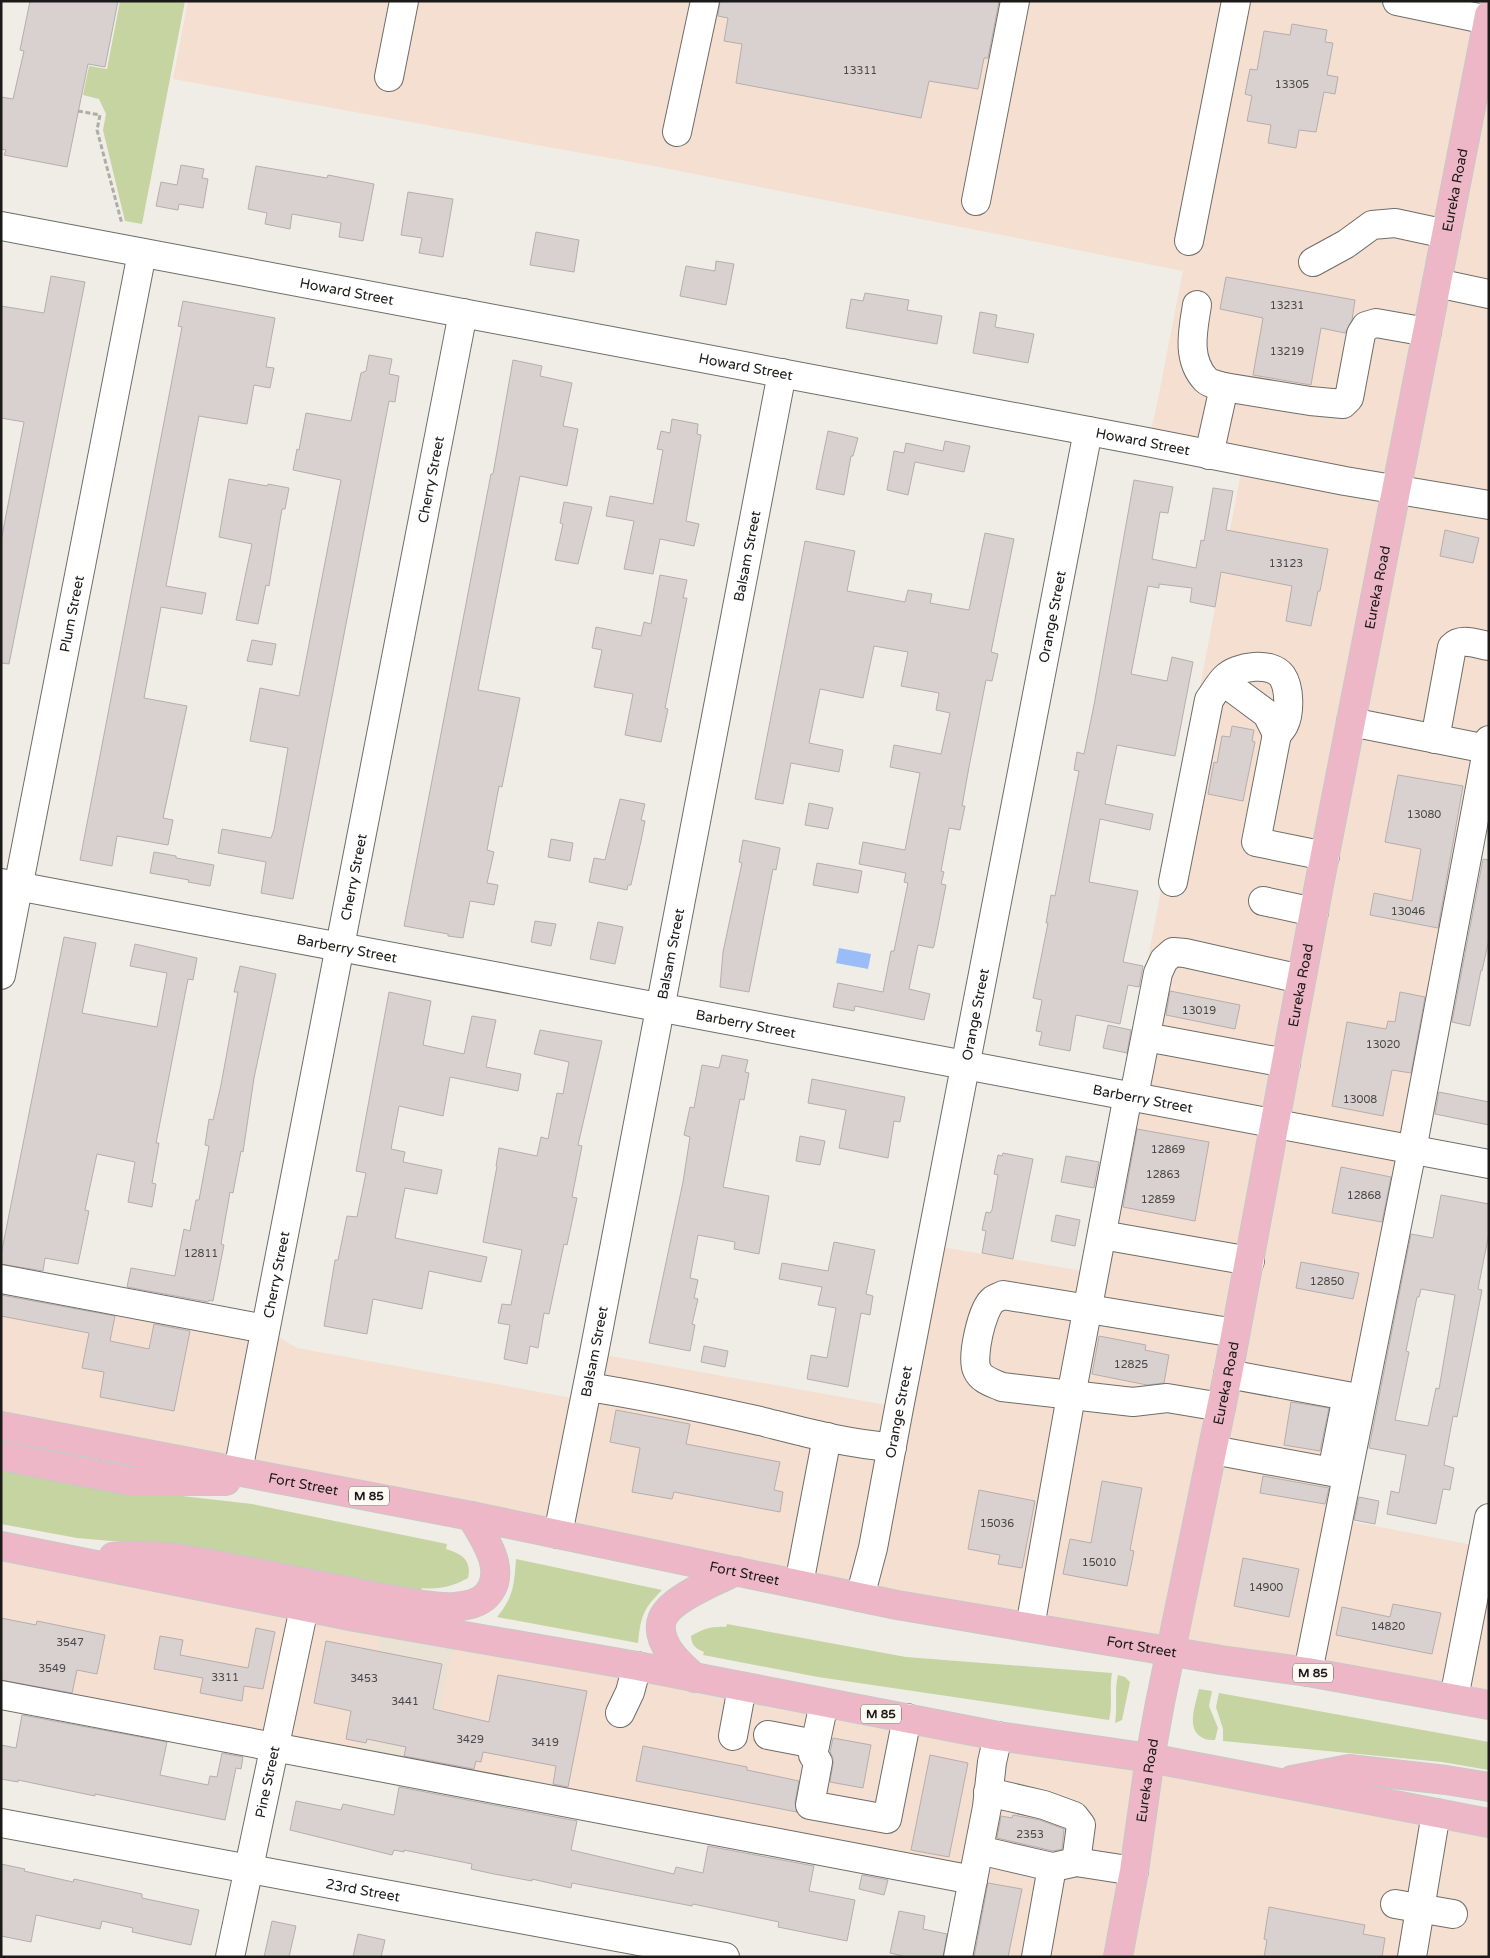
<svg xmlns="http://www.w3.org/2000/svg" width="1490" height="1958" font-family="'Varela Round',sans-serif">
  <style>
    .commercial { fill: #f4dfd1 }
    .built { fill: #e9e2d5 }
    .green { fill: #c5d4a1 }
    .water { fill: #9abdf9 }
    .building { fill: #d8d1cf; stroke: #b6aead; fill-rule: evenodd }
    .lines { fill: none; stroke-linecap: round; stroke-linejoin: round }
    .minor-casing { stroke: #706d68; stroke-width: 30 }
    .major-casing { stroke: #c8c8c8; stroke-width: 30 }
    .path { stroke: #afada8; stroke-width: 3; stroke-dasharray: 5 2.5; stroke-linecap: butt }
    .minor { stroke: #fff; stroke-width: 28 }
    .major { stroke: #eeb7c8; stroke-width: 28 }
    .labels { text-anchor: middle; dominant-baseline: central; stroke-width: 4.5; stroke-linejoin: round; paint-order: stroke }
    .number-label { font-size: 11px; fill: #4a4846 }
    .shield { fill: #fdfaf4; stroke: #5f5d5a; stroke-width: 1 }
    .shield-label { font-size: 12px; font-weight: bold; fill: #1b1a18 }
    .street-label { font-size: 14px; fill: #1b1a18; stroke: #fdfaf4 }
  </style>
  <rect width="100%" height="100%" fill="#f0ede7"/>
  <g class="commercial">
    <path d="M188,1h1301v739l-150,779 144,28 6,11v147l-1488,-279v-147l264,50 32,19 287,52 10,-47 304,54 32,-162 165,28 27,-179 121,-632 -96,-20 8,-28 28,-143 -524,-104 -486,-88z"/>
    <path d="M1,1547l1488,276v134h-531l15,-77 -972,-185z"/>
  </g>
  <path class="built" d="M383,1622l73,13 -31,140 -67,-13z"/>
  <g class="green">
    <path d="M120,1h65l-43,223 -17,-3 -22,-91 3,-16 -7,-15 -16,-4 6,-29 18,3z"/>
    <path d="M1,1466l128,24 123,14 195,40 -1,5c16,5 26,11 22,29 -14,8 -30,12 -46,10l-3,6 -240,-47 -102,-9 -76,-14z"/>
    <path d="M516,1559l146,31c-19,19 -21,26 -24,53l-141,-26c17,-21 17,-32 19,-58z"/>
    <path d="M727,1624l179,33 206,16c-3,16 1,31 -3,47l-291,-43 -115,-22 1,-3c-9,-4 -12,-6 -13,-16 12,-7 21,-10 35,-9z"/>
    <path d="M1118,1675l7,2 5,5 -8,38 -7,3c3,-17 -1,-32 3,-48z"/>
    <path d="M1199,1689l13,2 -3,15 9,22 -3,12c-4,0 -9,0 -12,-2 -18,-8 -7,-35 -4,-49z"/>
    <path d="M1219,1693l270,49v28l-47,-8 -219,-21v-12l-7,-22z"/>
  </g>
  <path class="water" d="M839,948l32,6 -3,15 -32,-6z"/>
  <g class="building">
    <path d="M30,1h88l-13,66 -17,-3 -21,103 -63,-12 2,-5 -5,-1v-52l12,2 11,-48 -4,-1z"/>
    <path d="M720,1h279l-11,57h-4l-6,31 -49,-8 -8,37 -185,-35 6,-39 -18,-3 4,-23 -10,-2z"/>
    <path d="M1292,24l35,6 -2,12 8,1 -6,32 11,2 -3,17 -11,-2 -8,40 -17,-2 -3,18 -28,-5 3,-18 -24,-4 5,-25 -7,-2 5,-25 7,1 7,-39 26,4z"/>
    <path d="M181,165l23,4 -2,9 6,1 -5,29 -24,-4 -1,6 -22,-4 5,-24 16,3z"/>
    <path d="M256,166l71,12 1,-3 46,9 -11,57 -24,-4 2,-14 -49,-9 -2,15 -25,-5 2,-11 -19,-4z"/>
    <path d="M408,192l45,7 -10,58 -24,-4 3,-15 -21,-3z"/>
    <path d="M536,232l43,8 -5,32 -44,-7z"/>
    <path d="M716,261l18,3 -8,41 -46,-9 6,-30 29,5z"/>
    <path d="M51,276l34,6 -76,382 -8,-1v-122l23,-119 -23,-4v-112l43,7z"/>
    <path d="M1226,277l129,23 -3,20 -7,13 -24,-5 -10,57 -58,-10 10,-57 -43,-9z"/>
    <path d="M865,293l44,7 -2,10 35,6 -5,28 -91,-16 5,-29 12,2z"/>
    <path d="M183,301l92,17 -9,49 8,1 -4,20 -16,-3 -7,39 -48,-8 -33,170 40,7 -4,21 -41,-7 -17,91 43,8 -24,112 10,2 -5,25 -51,-9 -5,30 -32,-6 88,-459 14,-74 -4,-1z"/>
    <path d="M980,312l17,3 -2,12 39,7 -6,29 -55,-10z"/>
    <path d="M369,355l23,4 -3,15 10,2 -4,26 -6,-1 -96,498 -32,-6 5,-31 -48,-9 4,-24 49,9 3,-8 14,-82 -38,-7 10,-53 39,8 42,-216 -48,-10 4,-21 2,1 7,-37 45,8 10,-48 5,-2z"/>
    <path d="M513,360l29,6 -2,10 32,7 -9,43 15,3 -11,57 -47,-10 -42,214 42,8 -18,89 -3,-1 -12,64 7,2 -7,31 11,2 -4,20 -24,-4 -7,37 -15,-2v-2l-44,-8 87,-452h2z"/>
    <path d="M672,419l26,5 -1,10 4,1 -15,86 13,3 -5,22 -34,-7 -7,35 -29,-5 10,-48 -28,-5 4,-20 43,8 10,-54 -6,-1 4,-18 9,2z"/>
    <path d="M828,431l30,7 -5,18h-2l-7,39 -28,-6z"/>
    <path d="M945,441l25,5 -6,26 -49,-10 -7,33 -21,-5 7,-39 10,2 2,-10 37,8z"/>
    <path d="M229,479l38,7 1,-2 21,4 -4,21h-3l-13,77 -3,-1 -8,39 -22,-4 16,-76 -33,-7z"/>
    <path d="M1134,480l39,7 -5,26 -8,-1 -8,47 44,9 5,-28 3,1 9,-53 20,3 -7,39 102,19 -8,42h-2l-7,35 -25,-5 6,-35 -71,-14 -6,35 -25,-5 2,-14 -33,-4v4l-11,-2 -17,88 36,7 5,-24 21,5 -18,94 -58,-11 -12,59 48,10 -3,16 -50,-11 -11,63 49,9 -15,71 20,4 -4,21 -11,-2 -8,39 -44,-9 -6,36 -31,-6 3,-13 -6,-1 6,-31 -9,-2 15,-75h-2l5,-28 4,1 24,-125 -5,-1 3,-18 7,2 10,-49z"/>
    <path d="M564,502l28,5 -14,57 -23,-4 8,-36 -3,-1z"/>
    <path d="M1445,530l34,8 -6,25 -33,-7z"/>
    <path d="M985,533l29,6 -23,113 7,2 -6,27 -6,-1 -17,87 -7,39h3l-5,24 -11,-2 -8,43 3,1 -3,12 5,1 -12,61 -1,2 -15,-3 -9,44 21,5 -6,26 -69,-14 -1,5 -21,-4 5,-24 45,9 8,-41h3l14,-68 -4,-1 2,-9 -47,-9 4,-22 42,8 15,-77 -30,-6 4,-22 47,9 9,-41 -14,-3 3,-17 -38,-7 7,-34 -34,-6 -11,52 -43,-9 -11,54 34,7 -4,22 -48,-9 -8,41 -28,-5 50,-258 50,10 -8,40 58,11 3,-12 24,4 -2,9 39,7z"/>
    <path d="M660,575l27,5 -4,18h4l-22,110 3,1 -7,33 -36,-7 8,-41 -39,-7 8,-37 -10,-2 4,-21 45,9 3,-14 7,2z"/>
    <path d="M252,640l24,4 -4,21 -25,-4z"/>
    <path d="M1232,726l22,4 -2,11 3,1 -12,59 -35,-7 6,-32 3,1 5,-27 8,1z"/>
    <path d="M1398,775l65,11 -25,142 -68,-13 4,-22 38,8 9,-52 -36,-7z"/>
    <path d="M620,799l25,5 -4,16 4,1 -4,20 -10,44h-3l-1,5 -38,-8 5,-24 11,2z"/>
    <path d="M809,803l24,5 -5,21 -23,-4z"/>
    <path d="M551,839l22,4 -3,18 -22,-4z"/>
    <path d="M743,840l37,8 -4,22 -3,-1 -24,123 -29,-5 3,-35 19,-89 -3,-1z"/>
    <path d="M154,852l22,4v2l38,7 -4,21 -22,-4 1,-2 -39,-7z"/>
    <path d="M1483,859l6,1v79l-7,32 -1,-1 -11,56 -18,-4z"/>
    <path d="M817,863l45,8 -4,22 -45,-8z"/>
    <path d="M535,921l21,3 -5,22 -20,-4z"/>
    <path d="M598,922l25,5 -8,37 -25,-5z"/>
    <path d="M64,937l32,6 -14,70 75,14 10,-54 -37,-7 5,-22 62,14 -4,22 -5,-1 -32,164h3l-7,40 4,1 -4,23 -24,-5 7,-40 -38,-8 -12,56 4,1 -11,53 -33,-6 -2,13 -42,-7v-9z"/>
    <path d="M240,966l36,8 -22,104 -11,74 -2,-1 -8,42 -3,-1 -9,52 3,1 -11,56 -4,-1 -1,2 -81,-15 4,-19 44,8v-1l9,-46 6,2 6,-31h3l10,-54 -4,-1 4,-26 4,1 8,-35 17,-93h-4z"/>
    <path d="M1170,991l70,14 -5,24 -69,-14z"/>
    <path d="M389,992l42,9 -8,44 41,9 8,-38 24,4 -10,47 35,7 -3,17 -68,-14 -7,39 -44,-10 -8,43 14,3 -2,10 39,8 -5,24 -32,-6 -10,50 92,19 -6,25 -52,-11 -7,38 -49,-10 -6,35 -43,-8 11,-66h3l9,-44 10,1 9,-44 -10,-2z"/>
    <path d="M1400,992l25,5 -14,76 -19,-3 -9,46 -51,-10 15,-84 39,7 2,-8 7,1z"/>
    <path d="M1108,1025l23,5 -4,23 -24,-5z"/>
    <path d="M540,1030l62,11 -24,104 4,1 -10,51 5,1 -10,47 -3,-1 -15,70 -5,-1 -6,35 -8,-2 -3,18 -23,-5 6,-34 -12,-2 4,-19 9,1 11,-55 -39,-8 14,-76h-1l3,-18 38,8 4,-19 7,2 9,-46 6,1 6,-32 -35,-8z"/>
    <path d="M722,1055l26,5 -3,12 4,1 -5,27 -4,-1 -17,88 46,9 -10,58 -25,-5 1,-7 -37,-7 -8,43 8,2 -4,18 4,1 -6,25 3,1 -5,26 -41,-8 34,-161 7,-45 -6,-2 6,-28 4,1 8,-43 17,3z"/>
    <path d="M812,1079l93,18 -5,25 -6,-1 -6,37 -49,-10 7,-38 -38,-7z"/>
    <path d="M1439,1092l50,10v23l-54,-11z"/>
    <path d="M1137,1129l72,13 -14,79 -72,-14z"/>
    <path d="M800,1136l25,5 -5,24 -24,-4z"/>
    <path d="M1003,1153l30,6 -20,100 -31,-6 4,-22 -4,-1 4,-18 4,1 2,-3 6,-35 -4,-1 4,-19 4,1z"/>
    <path d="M1066,1156l33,6 -5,26 -33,-6z"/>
    <path d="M1341,1167l50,10 -9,45 -50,-9z"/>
    <path d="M1441,1195l48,9v29l-11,56 4,1 -11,57 -14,70 -4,-1 -9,49 10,3 -4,22 -7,-1 -7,35 -49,-10 4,-23 8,2 7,-38 -37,-7 42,-214 22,4zM1421,1289l34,6 -16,94 -3,-1 -8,38 -33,-6 14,-68 -3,-1 11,-54h2z"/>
    <path d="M1056,1215l24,5 -5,26 -24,-5z"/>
    <path d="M834,1242l41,8 -9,44 7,2 -3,19 -9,-2 -13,74 -41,-8 4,-24 16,3 9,-50 -18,-3 4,-18 -43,-8 3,-16 46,8z"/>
    <path d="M1301,1262l58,11 -6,26 -57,-11z"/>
    <path d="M1,1295l114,21 -5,25 39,8 5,-25 36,7 -16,80 -74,-14 4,-25 -22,-4 7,-35 -88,-17z"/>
    <path d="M1099,1336l47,9 -1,5 24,5 -5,28 -17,2 -55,-11z"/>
    <path d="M704,1346l24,5 -3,16 -24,-5z"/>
    <path d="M1291,1402l38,6 -9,43 -36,-6z"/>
    <path d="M616,1410l74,14 -4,20 94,18 -6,28 9,2 -3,20 -106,-20 -2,7 -40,-7 8,-44 -30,-6z"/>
    <path d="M1263,1476l66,12 -4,16 -65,-11z"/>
    <path d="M1102,1481l40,7 -12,62 4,1 -7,35 -64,-12 7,-35 21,4z"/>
    <path d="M979,1490l56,11 -13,67 -24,-4 2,-9 -32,-6z"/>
    <path d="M1359,1497l20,4 -4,23 -21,-4z"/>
    <path d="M1243,1558l56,11 -10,48 -55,-11z"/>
    <path d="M1393,1604l48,9 -9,41 -96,-19 6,-28 48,10z"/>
    <path d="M1,1618l35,7 1,-4 68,14 -8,39 -20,-4 -5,23 -71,-13z"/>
    <path d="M256,1628l19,4 -12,57 -19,-3 -2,15 -42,-8 3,-15 -49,-9 6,-33 23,4 -3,15 68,13z"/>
    <path d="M326,1641l116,23 -9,45 56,13 9,-47 89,16 -19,96 -15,-3 3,-18 -73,-14 -2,10 -5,-1 -2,8 -70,-13 2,-9 -39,-8 -1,4 -20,-4 5,-28 -37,-8z"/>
    <path d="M22,1715l145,27 -7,33 48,10 2,-9 7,1 5,-24 21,4 -2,12 -5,-1 -11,52 -130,-26v2l-77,-16v2l-17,-3v-34l15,3z"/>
    <path d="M833,1738l38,7 -8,43 -33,-6 3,-18v-6l-3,-6z"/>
    <path d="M643,1746l104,21v3l52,11 -4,21 2,10 -161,-31z"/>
    <path d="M930,1755l38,8 -19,94 -38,-7z"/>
    <path d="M399,1787l178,34 -6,29 103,24 2,-7 27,6 5,-27 106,20 -5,25 46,9 -8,41 -69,-14 1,-5 -86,-18 -1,2 -120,-23 -1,5 -39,-9v2l-38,-7 -23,-5 1,-5 -68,-14v2l-10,-2 -2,5 -102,-25 6,-29 45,9 2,-6 51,11z"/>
    <path d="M1013,1815l27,5 24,9 -2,20 -9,2 -56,-13 4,-22 11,2z"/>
    <path d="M1,1864l24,5 -1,2 49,11 1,-3 68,15v4l57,12 -8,35 -59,-13 1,-4 -31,-7 -2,8 -64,-14 -5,27 -30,-6z"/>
    <path d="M862,1875l26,5 -4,15 -25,-6z"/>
    <path d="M988,1883l34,6 -14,68h-34z"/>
    <path d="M1269,1907l96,18 -2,9 22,4 -3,19h-118l3,-17 -3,-1z"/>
    <path d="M899,1911l26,5 -2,13 24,5 -4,23h-36l-17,-4z"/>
    <path d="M272,1921l24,5 -7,31h-25z"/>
    <path d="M358,1934l27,6 -4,17h-28z"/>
  </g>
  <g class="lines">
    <defs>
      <g id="minor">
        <path d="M1397,1l91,19"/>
        <path d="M389,77l15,-76"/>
        <path d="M677,132l28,-131"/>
        <path d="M976,201l39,-200"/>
        <path id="s1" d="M1,226l1146,216 198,39 144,24"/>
        <path d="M1189,241l47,-240"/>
        <path d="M1313,262l33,-18 26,-19 23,-2 51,11"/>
        <path d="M1437,283l52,11"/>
        <path d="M1197,305c-4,25 -11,54 9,75 4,4 12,5 18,7"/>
        <path d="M1209,455l15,-68 86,14 33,3 6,-6 12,-64 5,-8 10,-3 51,9"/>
        <path d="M1277,716v18l-21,108 69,14"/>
        <path d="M1351,722l136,27"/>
        <path d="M1435,739l17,-92c9,-10 25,-3 37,-1"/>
        <path d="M1173,882l36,-182c5,-7 10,-16 16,-22 12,-12 46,-17 57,-2 8,12 8,37 2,49 -2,4 -5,7 -7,9l-10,-20 -35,-26"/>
        <path id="s2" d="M1,883l1488,281"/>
        <path d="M1263,901l51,11"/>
        <path id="s3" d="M1,975l141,-722"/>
        <path d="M1146,1037l140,26"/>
        <path d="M1134,1096l24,-123 6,-13 9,-8 12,1 116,26"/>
        <path d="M1102,1235l148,26"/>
        <path d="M1,1279l264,50"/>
        <path d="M588,1387c59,9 114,21 172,34 44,11 87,23 132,26"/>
        <path d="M1221,1407l-54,-9 -34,4 -131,-15c-9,-4 -21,-7 -25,-17 -6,-12 5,-62 16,-70 2,-2 7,-3 10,-5l232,38"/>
        <path d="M1213,1450l119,22 15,-76 -119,-22"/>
        <path id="s4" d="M238,1471l225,-1158"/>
        <path id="s5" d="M558,1534l36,-181 188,-980"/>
        <path d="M799,1584l28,-147"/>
        <path id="s6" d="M860,1597l13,-49 26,-140 189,-977"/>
        <path d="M1030,1627l41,-231 57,-301"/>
        <path d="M1308,1672l104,-522 77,-410"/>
        <path d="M1,1695l972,185"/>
        <path d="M1454,1698l35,-180"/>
        <path d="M824,1703l-11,52 5,7 -8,43 77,14 20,-101"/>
        <path d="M620,1713l10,-21 7,-26"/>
        <path d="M768,1735l47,9"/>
        <path d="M733,1736l9,-49"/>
        <path d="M988,1792l56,13 30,11 7,9 -5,37"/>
        <path id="s7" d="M1,1823l724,134"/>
        <path d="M979,1850l73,17 -16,90"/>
        <path d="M1058,1866l18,-4 58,9"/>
        <path d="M1395,1904l58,10"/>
        <path id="s8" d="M230,1957l74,-349"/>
        <path d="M958,1957l29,-150 5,-45 6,-26"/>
        <path d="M1412,1957l24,-144"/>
      </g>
      <g id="major">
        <path id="s9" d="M1,1426l470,90 426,89 324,55 87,12 181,33"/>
        <path d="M1,1456l129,25h96"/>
        <path d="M1,1546l354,71 282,49 361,70 152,22 339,65"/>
        <path d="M113,1557c43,-5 87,5 128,13 44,9 87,17 131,26 24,4 59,13 83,11 10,-1 24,-4 31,-11 23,-24 -2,-58 -15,-80"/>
        <path d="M695,1678c-10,-9 -22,-19 -29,-32 -4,-7 -7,-18 -4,-26 6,-21 56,-40 74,-49"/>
        <path d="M1292,1780l57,-11 97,11 43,7"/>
        <path id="s10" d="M1118,1957l16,-86 16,-113 10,-55 68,-329 91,-489 170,-870"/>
      </g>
    </defs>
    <use href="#minor" class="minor-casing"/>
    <use href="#major" class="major-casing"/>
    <path class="path" d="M78,111l22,4 -3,15 25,94"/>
    <use href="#minor" class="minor"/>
    <use href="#major" class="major"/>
  </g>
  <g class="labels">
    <g class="number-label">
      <text x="860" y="70">13311</text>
      <text x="1292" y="84">13305</text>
      <text x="1287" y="305">13231</text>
      <text x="1287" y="351">13219</text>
      <text x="1286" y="563">13123</text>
      <text x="1424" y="814">13080</text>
      <text x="1408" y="911">13046</text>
      <text x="1199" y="1010">13019</text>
      <text x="1383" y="1044">13020</text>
      <text x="1360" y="1099">13008</text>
      <text x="1168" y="1149">12869</text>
      <text x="1163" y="1174">12863</text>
      <text x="1364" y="1195">12868</text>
      <text x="1158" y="1199">12859</text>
      <text x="201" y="1253">12811</text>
      <text x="1327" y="1281">12850</text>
      <text x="1131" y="1364">12825</text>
      <text x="997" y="1523">15036</text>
      <text x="1099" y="1562">15010</text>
      <text x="1266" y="1587">14900</text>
      <text x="1388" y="1626">14820</text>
      <text x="70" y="1642">3547</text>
      <text x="52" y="1668">3549</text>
      <text x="225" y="1677">3311</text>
      <text x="364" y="1678">3453</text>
      <text x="405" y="1701">3441</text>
      <text x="470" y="1739">3429</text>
      <text x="545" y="1742">3419</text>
      <text x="1030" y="1834">2353</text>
    </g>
    <g class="shield">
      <rect x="349" y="1486.5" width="40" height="19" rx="4"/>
      <rect x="1293" y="1663.5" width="40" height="19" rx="4"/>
      <rect x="861" y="1704.5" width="40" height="19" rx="4"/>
    </g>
    <g class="shield-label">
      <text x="369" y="1496">M 85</text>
      <text x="1313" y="1673">M 85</text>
      <text x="881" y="1714">M 85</text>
    </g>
    <g class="street-label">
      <text stroke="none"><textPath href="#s10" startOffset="1799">Eureka Road</textPath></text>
      <text stroke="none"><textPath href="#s1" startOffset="352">Howard Street</textPath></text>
      <text stroke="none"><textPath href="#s1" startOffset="758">Howard Street</textPath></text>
      <text stroke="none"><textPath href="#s1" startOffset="1162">Howard Street</textPath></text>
      <text stroke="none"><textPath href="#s4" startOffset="1010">Cherry Street</textPath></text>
      <text stroke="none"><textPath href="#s5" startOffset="996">Balsam Street</textPath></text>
      <text stroke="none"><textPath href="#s10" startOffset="1394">Eureka Road</textPath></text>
      <text stroke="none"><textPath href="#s3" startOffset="368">Plum Street</textPath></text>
      <text stroke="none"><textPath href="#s6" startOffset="999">Orange Street</textPath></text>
      <text stroke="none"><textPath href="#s4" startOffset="605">Cherry Street</textPath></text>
      <text stroke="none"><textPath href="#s2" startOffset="352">Barberry Street</textPath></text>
      <text stroke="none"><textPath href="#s5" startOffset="591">Balsam Street</textPath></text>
      <text stroke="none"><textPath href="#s10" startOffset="989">Eureka Road</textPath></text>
      <text stroke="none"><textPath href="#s6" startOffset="594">Orange Street</textPath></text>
      <text stroke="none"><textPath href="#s2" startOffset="758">Barberry Street</textPath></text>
      <text stroke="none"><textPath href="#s2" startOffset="1162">Barberry Street</textPath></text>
      <text stroke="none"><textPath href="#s4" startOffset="200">Cherry Street</textPath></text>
      <text stroke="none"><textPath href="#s5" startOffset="186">Balsam Street</textPath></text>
      <text stroke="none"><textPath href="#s10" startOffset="584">Eureka Road</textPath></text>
      <text stroke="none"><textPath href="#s6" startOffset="189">Orange Street</textPath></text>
      <text stroke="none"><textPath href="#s9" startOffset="308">Fort Street</textPath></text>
      <text stroke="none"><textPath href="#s9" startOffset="758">Fort Street</textPath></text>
      <text stroke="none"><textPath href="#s9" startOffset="1162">Fort Street</textPath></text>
      <text stroke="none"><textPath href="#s10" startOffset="179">Eureka Road</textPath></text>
      <text stroke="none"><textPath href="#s8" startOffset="179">Pine Street</textPath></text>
      <text stroke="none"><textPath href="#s7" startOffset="368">23rd Street</textPath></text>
    </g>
  </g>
  <rect width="1490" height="1958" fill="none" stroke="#1b1a18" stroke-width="5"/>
</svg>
